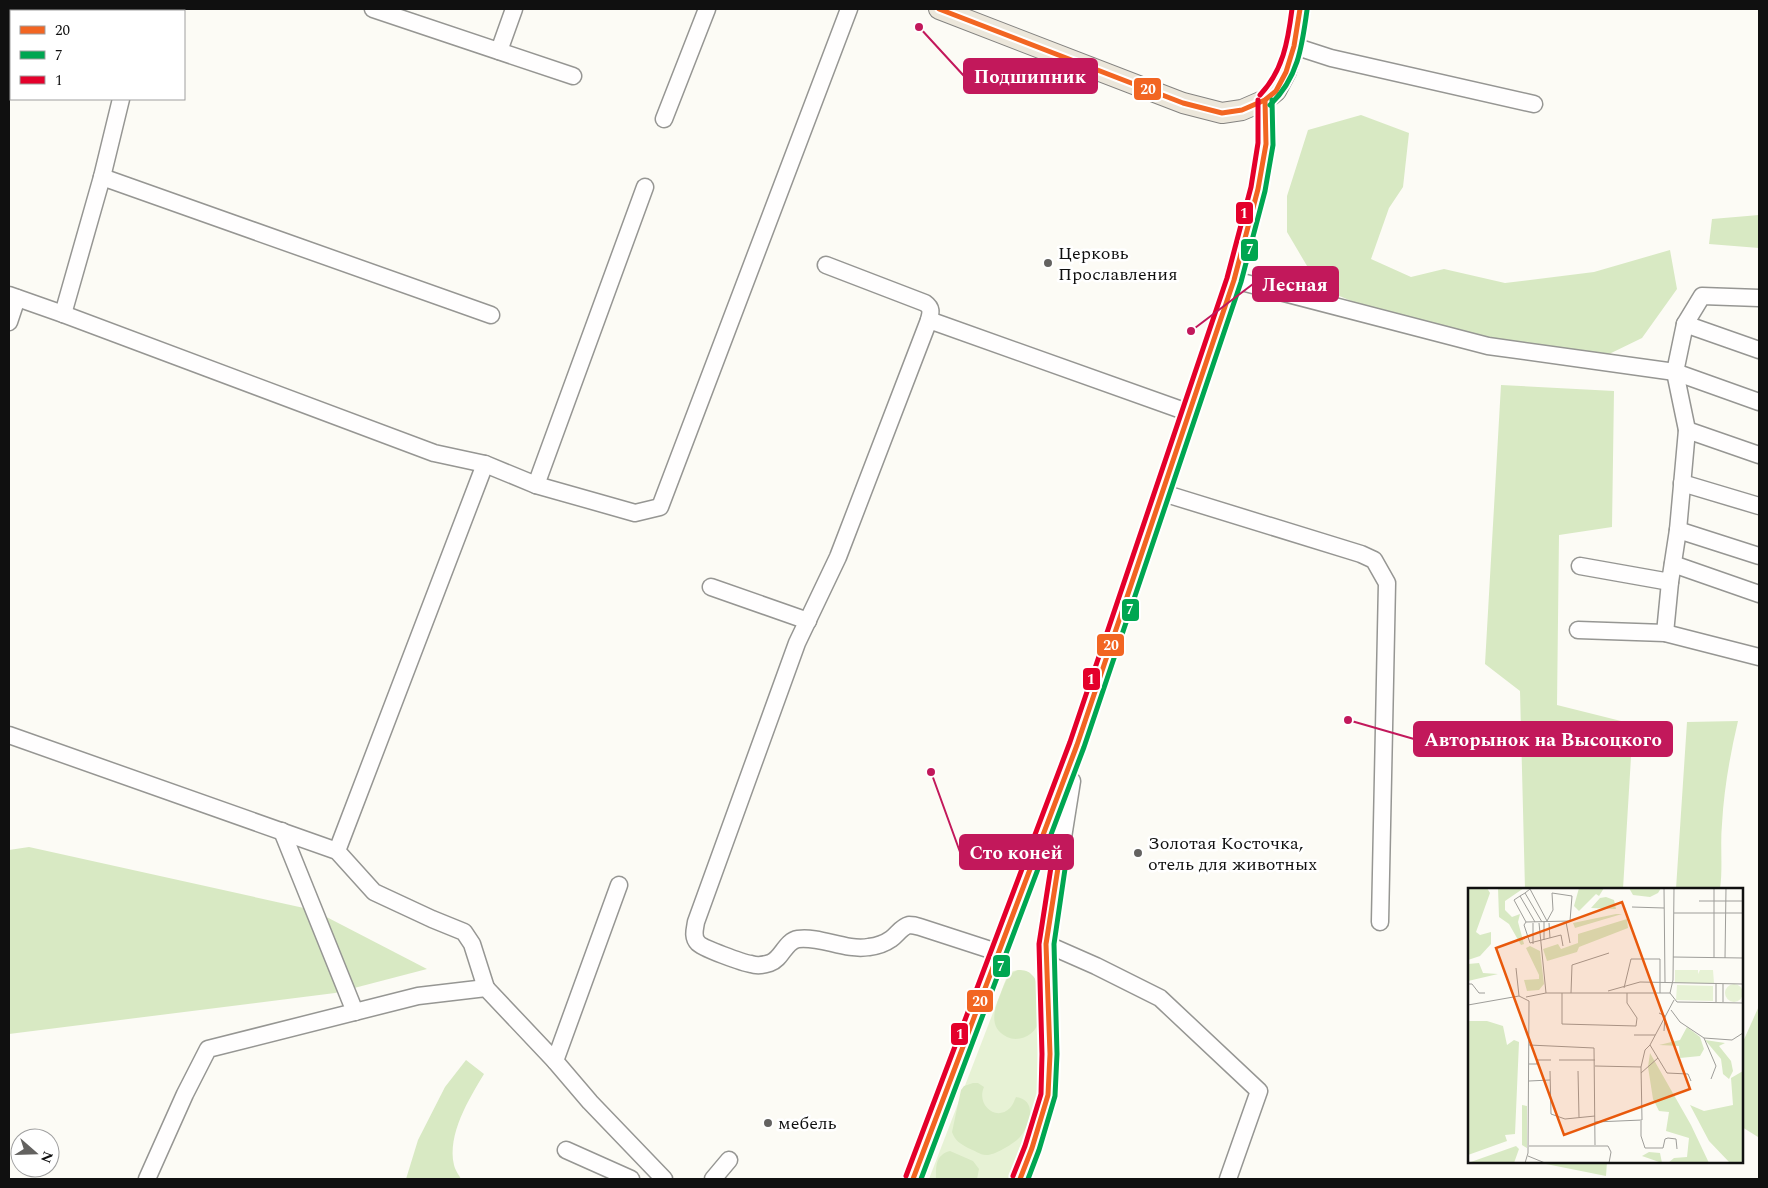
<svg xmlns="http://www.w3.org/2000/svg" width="1768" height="1188" font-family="Spectral,serif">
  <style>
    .green { fill: #e7f2d5 }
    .forest { fill: #d8e9c3 }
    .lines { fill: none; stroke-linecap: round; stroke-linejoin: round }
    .minor-casing { stroke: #969693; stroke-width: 19 }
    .major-casing { stroke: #848380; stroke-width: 22 }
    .minor { stroke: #fffefe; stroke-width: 16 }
    .major { stroke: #ece7db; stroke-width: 20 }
    .bus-1-casing { stroke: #fff; stroke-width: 9 }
    .bus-2-casing { stroke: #fff; stroke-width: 9 }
    .bus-3-casing { stroke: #fff; stroke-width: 9 }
    .bus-1 { stroke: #f26522; stroke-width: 5 }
    .bus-2 { stroke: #00a651; stroke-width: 5 }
    .bus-3 { stroke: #e4002b; stroke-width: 5 }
    .poi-dot { fill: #636260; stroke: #fff; stroke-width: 2 }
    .labels { text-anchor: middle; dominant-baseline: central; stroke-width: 5; stroke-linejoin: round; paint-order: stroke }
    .poi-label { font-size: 18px; fill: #101010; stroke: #fff; text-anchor: start }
    .inset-road { fill: none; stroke: #9e9d99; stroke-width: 1 }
    .view { fill: #e8590c; fill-opacity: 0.15; stroke: #e8590c; stroke-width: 2.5 }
    .inset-edge { fill: none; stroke: #101010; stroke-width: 2.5 }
    .leader { fill: none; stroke: #c2185b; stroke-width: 2 }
    .callout-dot { fill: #c2185b; stroke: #fff; stroke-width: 2 }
    .callout { fill: #c2185b; stroke: #c2185b; stroke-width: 2 }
    .callout-label { font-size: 19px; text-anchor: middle; font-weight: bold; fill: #fff }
    .line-badge { stroke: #fff; stroke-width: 2 }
    .badge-label { font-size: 14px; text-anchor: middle; font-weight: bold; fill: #fff }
  </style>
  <rect width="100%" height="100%" fill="#fcfbf5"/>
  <path class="green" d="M1018,970l10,2 7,7 6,75 -1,34 -7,24 -25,67h-79l77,-200 7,-8z"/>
  <g class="forest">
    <path d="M1361,115l48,18 -6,54 -14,21 -18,51 40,18 33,-8 61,14 89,-11 76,-22 7,39 -35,49 -37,18 -96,-14 -109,-21 -80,-33 -33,-56v-36l21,-66z"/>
    <path d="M1759,215v33l-50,-4 3,-25z"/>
    <path d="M1501,385l113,6 -2,136 -53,8 -2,170 76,19 -10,165h-98l-5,-198 -35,-27z"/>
    <path d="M1738,721c-8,34 -14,68 -16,103 -2,21 1,44 -2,65h-44l11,-167z"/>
    <path d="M29,847l284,63 114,59 -92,24 -326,41v-184z"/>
    <path d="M1018,970c6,0 11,1 14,5 6,5 5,15 5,22 1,7 3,16 2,23 -2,14 -19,23 -32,17 -20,-10 -12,-29 -6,-44 4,-10 6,-19 17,-23z"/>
    <path d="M1759,1006v131h-1l-16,-10v-83z"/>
    <path d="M466,1060l18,14c-15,25 -37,60 -30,91 1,5 5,10 7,14h-55l12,-39 27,-53z"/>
    <path d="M973,1083h5l6,4c-8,18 12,35 26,21 3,-3 4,-7 6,-11 22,3 14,28 4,40 -5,6 -26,19 -34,18 -6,0 -12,-5 -18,-7 -7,-4 -13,-7 -16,-16l9,-42 3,-4z"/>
    <path d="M950,1151l23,10 6,8 -2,10h-41c0,-12 -1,-24 14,-28z"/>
    <path d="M1536,1162h71l-1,14z"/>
  </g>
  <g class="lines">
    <defs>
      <g id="minor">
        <path d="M373,9l200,67"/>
        <path d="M170,11l2,-2"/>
        <path d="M1294,46l37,12 203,46"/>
        <path d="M499,51l15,-42"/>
        <path d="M664,119l43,-110"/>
        <path d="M102,177l389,138"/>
        <path d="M826,265l99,38c7,5 6,9 4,17"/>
        <path d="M1234,280l254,66 187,26 84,30"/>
        <path d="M9,295l54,19 371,139 51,11 51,21 99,28 25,-6 189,-498"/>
        <path d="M63,314l39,-137 19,-78"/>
        <path d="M9,322l8,-24"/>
        <path d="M1685,324l74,26"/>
        <path d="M1687,430l72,25"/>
        <path d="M1682,483l77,23"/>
        <path d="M536,485l109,-298"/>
        <path d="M1163,493l198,61 13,6 13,23 -7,339"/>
        <path d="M1678,530l81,26"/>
        <path d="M1673,564l86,30"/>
        <path d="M1580,566l90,16 8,-52 9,-100 -12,-58 10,-48 17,-28 57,2"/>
        <path d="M711,587l97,34"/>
        <path d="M1578,630l87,3 94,24"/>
        <path d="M1665,633l5,-51"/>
        <path d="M9,735l328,116 37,41 58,27 32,13 8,12 14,44"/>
        <path d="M282,831l73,181"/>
        <path d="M337,851l148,-387"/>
        <path d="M1046,944l50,22 64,32 99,93 -31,88"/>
        <path d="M1000,953l-80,-26c-3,-1 -8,-2 -11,-2 -8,2 -12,10 -18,14 -7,5 -14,7 -22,8 -24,4 -48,-11 -71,-8 -13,2 -16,20 -28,24 -6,2 -13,3 -19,1 -8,-1 -49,-16 -53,-21 -6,-6 -3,-14 -2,-21l101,-279 41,-86 91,-237 261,93"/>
        <path d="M555,1061l64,-176"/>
        <path d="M566,1150l65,29"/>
        <path d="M147,1179l38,-85 23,-45 210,-53 68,-8 69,73 35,41 74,77"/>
        <path d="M713,1179l16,-19"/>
        <path d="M913,1179l164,-434 157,-465 24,-91 8,-45 -1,-44"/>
        <path d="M1020,1179l12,-31 16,-53 2,-41 -4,-110 26,-163"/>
      </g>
      <path id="major" d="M939,9l244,94 39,10 20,-3 23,-10 11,-9 10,-19 8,-26 6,-37"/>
    </defs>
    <use href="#minor" class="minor-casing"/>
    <use href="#major" class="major-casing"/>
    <use href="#minor" class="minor"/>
    <use href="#major" class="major"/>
    <defs>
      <g id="bus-1">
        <path d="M939,9l244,94 39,10 20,-3 23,-10 11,-9 10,-19 8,-26 6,-37"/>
        <path d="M913,1179l164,-434 157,-465 24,-91 8,-45 -1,-44"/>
        <path d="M1020,1179l12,-31 16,-53 2,-41 -4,-110 12,-76"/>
      </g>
      <g id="bus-2">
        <path d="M1270,105c28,-27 32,-58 37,-95"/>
        <path d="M921,1179l163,-432 157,-465 24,-91 8,-46 -1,-45"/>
        <path d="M1028,1179l11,-29 16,-54 2,-42 -3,-110 11,-75"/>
      </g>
      <g id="bus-3">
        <path d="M1260,95c23,-24 28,-54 32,-86"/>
        <path d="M906,1176l164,-434 157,-464 24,-91 7,-44v-43"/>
        <path d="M1013,1176l12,-30 16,-52 1,-40 -3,-110 12,-77"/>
      </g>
    </defs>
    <use href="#bus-1" class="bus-1-casing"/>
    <use href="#bus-2" class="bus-2-casing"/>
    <use href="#bus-3" class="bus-3-casing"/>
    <use href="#bus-1" class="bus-1"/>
    <use href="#bus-2" class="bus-2"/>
    <use href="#bus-3" class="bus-3"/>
  </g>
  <g class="poi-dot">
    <circle cx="1048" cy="263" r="5"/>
    <circle cx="1138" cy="853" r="5"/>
    <circle cx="768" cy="1123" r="5"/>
  </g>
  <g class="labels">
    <g class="poi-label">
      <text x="1058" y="253">Церковь<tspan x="1058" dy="21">Прославления</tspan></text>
      <text x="1148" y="843">Золотая Косточка,<tspan x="1148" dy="21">отель для животных</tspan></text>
      <text x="778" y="1123">мебель</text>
    </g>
  </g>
  <g transform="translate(1468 888)">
    <rect width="275" height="275" fill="#fcfbf5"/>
    <path d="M207,82h23v4l2,-4h13l1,13h-39zM257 105a9 9 0 1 1 18 0a9 9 0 1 1-18 0ZM209,97l36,1v15l-37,-1z" fill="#e7f2d5"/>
    <path d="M0,0h19l3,5 -14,39 4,3 11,-3v12l-11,12 -12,4zM30,0h26l-19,13v9l7,7 8,-3 -2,8 6,22 -3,1 -12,-21 -10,-7zM111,0h25l-5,8 -3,-2 -17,17 -5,-5zM161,0l20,1 12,-1 -3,5 -8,4 -17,-2zM138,9l8,3 2,9 -25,-1 9,-10zM148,26h6l-47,14 -2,-5zM159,31l1,9 -49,19 -2,5 -30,9 -4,-12 15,-5 3,5 17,-6v-9zM62,58l10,5 4,33 -5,6 -12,1 -3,-11 15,-1v-4l-13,-27zM11,75l4,10 15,1 -30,7v-17zM0,133h19l16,5 4,19 7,-5 5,2 -4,92 -10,1 2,6 -39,14zM219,139l13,10 4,12 -4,7 -20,2 -1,-12 -20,-1 21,-5zM237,152l20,3 -6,3 12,15 2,10 -4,8 -6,-5 -2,-15zM182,165l41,72 18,38h-41l6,-5 13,-1 2,-19 -23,-7 3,-19 -10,-1 -6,-12 -5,-32zM275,183v92h-13l-21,-22 -19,-36 14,6 29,-6 -2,-27zM54,217l5,1v42l-5,-3zM48,258l3,3 -5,14h-46zM181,264l11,1 2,10 -20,-7z" fill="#d8e9c3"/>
    <path class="inset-road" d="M196,0l1,94M246,0v70M57,5l5,-4 17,32 6,-11 -1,-17 20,3 -2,25 -44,1 -2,3 6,18 31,-8 2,11M52,8l-6,4 12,22M231,13h44M164,19l32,1M206,25h69M67,34l-15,-26 5,-3 17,29M76,34v18M98,34l4,21M71,35l7,70M81,35l1,15M65,56v-21M205,69l70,1M257,70l1,-70M48,80l3,28M0,96h4l7,9h6M248,96v18M255,96v18M156,100l7,-29h29v34M140,103l32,-9 103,2M94,105v31l74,2 1,-8 -10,-15v-10M103,105l1,-28 37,-12M202,105l3,-13 1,-92M202,105l7,9 66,1M58,109l20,-4h124M206,112l-24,45 17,28 21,1 3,7M0,117l51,-9 10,5 -1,152 -3,10M203,122l9,12 24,16 28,2 11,-7M191,125l6,3 -1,15M166,147h21M236,150l12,28 -5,13M61,157l65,3 1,97M91,172h36M61,176h8v-4h14M127,178l46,1M82,183l1,43 14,5 30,-3M110,183l1,46M173,185l17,-15M61,193l21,-1M173,233v15l4,12h18l2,-9 3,-1 8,1 1,10M127,234l47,-2 -1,-53 4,-17 5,-5M61,258h79l3,6 -2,11M60,268l17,7"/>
    <path class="view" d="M154,14l68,187 -126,46 -68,-187z"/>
    <rect width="275" height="275" class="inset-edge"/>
  </g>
  <path class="leader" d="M919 27L964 76M1191 331L1253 284M1348 720L1414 739M931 772L960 852"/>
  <g class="callout-dot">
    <circle cx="919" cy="27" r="5"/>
    <circle cx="1191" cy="331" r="5"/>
    <circle cx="1348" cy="720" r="5"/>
    <circle cx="931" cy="772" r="5"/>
  </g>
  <g class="callout">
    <rect x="964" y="59" width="133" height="34" rx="5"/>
    <rect x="1253" y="267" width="85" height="34" rx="5"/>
    <rect x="1414" y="722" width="258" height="34" rx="5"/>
    <rect x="960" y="835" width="113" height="34" rx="5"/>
  </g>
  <g class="callout-label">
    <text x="1030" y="83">Подшипник</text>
    <text x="1295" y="291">Лесная</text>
    <text x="1543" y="746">Авторынок на Высоцкого</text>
    <text x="1016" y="859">Сто коней</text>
  </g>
  <g class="line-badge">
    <rect x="1133" y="77" width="29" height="24" rx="5" fill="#f26522"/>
    <rect x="1235" y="201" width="19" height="24" rx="5" fill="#e4002b"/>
    <rect x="1240" y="238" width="19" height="24" rx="5" fill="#00a651"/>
    <rect x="1121" y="598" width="19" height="24" rx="5" fill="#00a651"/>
    <rect x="1096" y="633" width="29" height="24" rx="5" fill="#f26522"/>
    <rect x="1082" y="667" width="19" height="24" rx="5" fill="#e4002b"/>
    <rect x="992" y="954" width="19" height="24" rx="5" fill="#00a651"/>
    <rect x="966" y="989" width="28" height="24" rx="5" fill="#f26522"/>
    <rect x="950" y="1022" width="19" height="24" rx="5" fill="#e4002b"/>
  </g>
  <g class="badge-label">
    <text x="1148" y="94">20</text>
    <text x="1244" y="218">1</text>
    <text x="1250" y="254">7</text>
    <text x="1130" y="614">7</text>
    <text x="1111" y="650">20</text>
    <text x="1091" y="684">1</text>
    <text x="1001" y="971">7</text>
    <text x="980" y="1006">20</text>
    <text x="960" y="1039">1</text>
  </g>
  <rect width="1768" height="1188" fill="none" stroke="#101010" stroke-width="20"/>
  <rect x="10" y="10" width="175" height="90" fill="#ffffff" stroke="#9f9f9f"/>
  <rect x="20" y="26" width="25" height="8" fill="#f26522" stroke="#9f9f9f"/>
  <text x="55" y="35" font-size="15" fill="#101010">20</text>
  <rect x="20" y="51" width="25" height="8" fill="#00a651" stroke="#9f9f9f"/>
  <text x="55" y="60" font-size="15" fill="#101010">7</text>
  <rect x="20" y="76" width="25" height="8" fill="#e4002b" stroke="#9f9f9f"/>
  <text x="55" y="85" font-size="15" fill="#101010">1</text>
  <g transform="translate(35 1153) rotate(110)"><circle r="24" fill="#ffffff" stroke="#9f9f9f"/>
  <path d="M0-4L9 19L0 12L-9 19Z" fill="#636260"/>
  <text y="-8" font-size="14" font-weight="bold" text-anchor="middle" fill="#101010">N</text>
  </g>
</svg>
